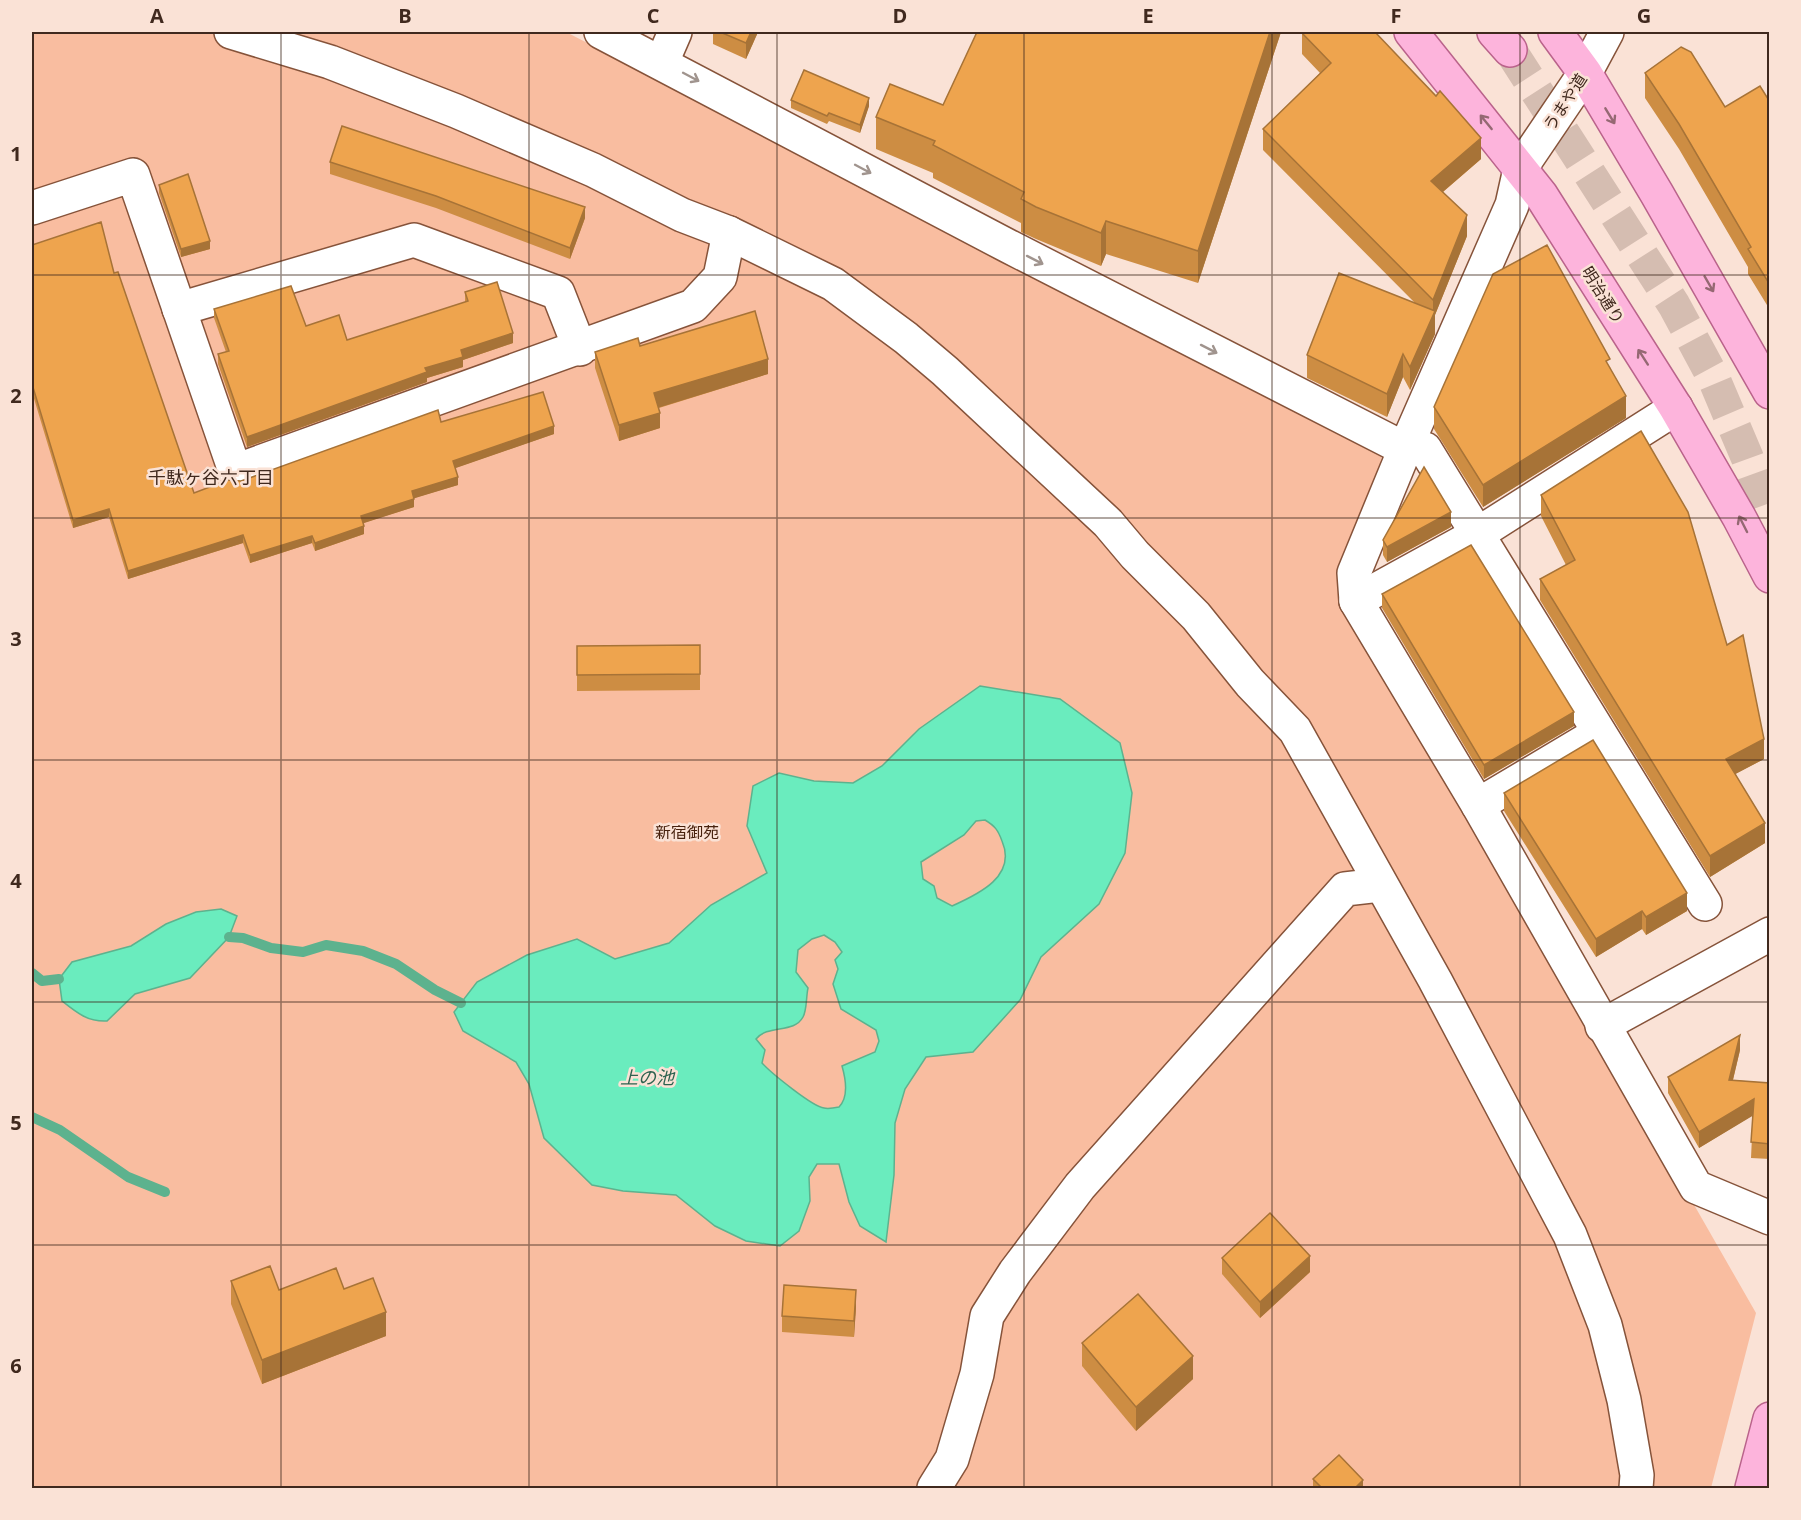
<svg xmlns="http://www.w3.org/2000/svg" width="1801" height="1520" font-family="'Open Sans','Noto Sans JP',sans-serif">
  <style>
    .green { fill: #f9bda0 }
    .water { fill: #6aecbe; stroke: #5db28e; stroke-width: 1.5; fill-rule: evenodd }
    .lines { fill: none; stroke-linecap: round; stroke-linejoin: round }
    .stream { stroke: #5db28e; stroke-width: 10 }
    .major-tunnel { stroke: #d5bdb1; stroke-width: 33; stroke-dasharray: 33 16; stroke-linecap: butt }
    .minor-casing { stroke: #86533a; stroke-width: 36 }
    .major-casing { stroke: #ba638b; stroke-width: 36 }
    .minor { stroke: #fff; stroke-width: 33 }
    .major { stroke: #fdb4dc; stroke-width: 33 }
    .wall { fill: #cd8d43 }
    .shaded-wall { fill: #a77337 }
    .building { fill: #eea44e; stroke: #a77337; stroke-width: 1.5 }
    .oneway { stroke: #a0948e }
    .oneway2 { stroke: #956873 }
    .grid { fill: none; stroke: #40291e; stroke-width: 1.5; stroke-opacity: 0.55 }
    .labels { text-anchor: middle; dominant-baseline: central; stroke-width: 5; stroke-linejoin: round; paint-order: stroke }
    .street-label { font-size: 16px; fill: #40291e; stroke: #fae2d6 }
    .park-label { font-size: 16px; fill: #47210d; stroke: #fae2d6 }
    .neighbourhood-label { font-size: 18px; fill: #40291e; stroke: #fae2d6 }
    .water-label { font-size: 18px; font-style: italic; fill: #2d624f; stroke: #fae2d6 }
    .neatline { fill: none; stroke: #40291e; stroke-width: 2 }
    .grid-label { font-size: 20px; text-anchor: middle; font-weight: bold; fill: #40291e }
  </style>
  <rect width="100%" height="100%" fill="#fae2d6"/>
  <path class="green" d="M32,32h534l817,420 -37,145 410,716 -45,175h-1679z"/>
  <g class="water">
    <path d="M980,686l80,13 60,44 12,50 -7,60 -26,51 -58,53 -21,43 -47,52 -47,5 -21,32 -10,34 -1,52 -8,67 -26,-16 -11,-24 -10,-38h-22l-8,13 1,24 -11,30 -19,15 -34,-5 -31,-15 -39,-31 -53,-4 -31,-6 -48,-47 -15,-54 -13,-22 -53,-31 -9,-19 23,-30 50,-27 50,-16 38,20 54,-16 42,-38 56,-32 -20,-47 6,-40 26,-13 35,8 39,2 29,-17 37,-37zM985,820c10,6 13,10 17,21 15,35 -23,53 -50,65l-15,-8 -3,-12 -11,-7 -2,-17 43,-27 12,-14zM824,935l11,7 7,10 -7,8 3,9 -5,15 8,25 35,21 3,11 -4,11 -33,14c4,14 7,31 -3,41 -5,1 -11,2 -15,1 -11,-1 -53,-35 -62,-45l3,-13 -9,-11c12,-15 38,-5 47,-22 4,-7 3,-20 5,-29l-12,-16 2,-22 14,-11z"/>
    <path d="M221,909l16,7 -8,21 -39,41 -55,16 -28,27c-19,1 -30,-8 -45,-20l-3,-22 13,-17 59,-16 35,-22 30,-12z"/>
  </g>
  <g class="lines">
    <g class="stream">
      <path d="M229,937l14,1 28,10 32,4 23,-7 37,6 33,13 39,26 26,13"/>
      <path d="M32,973l10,8 17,-2"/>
      <path d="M32,1117l28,13 68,47 37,15"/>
    </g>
    <path class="major-tunnel" d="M1510,50l164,255 40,74 33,78 23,62"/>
    <defs>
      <g id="minor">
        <path d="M231,32l99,30 126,49 137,59 89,45 47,18 104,51 73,54 39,33 163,152 27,32 61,61 54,67 45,47 140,250 135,255 35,90 19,75 13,75 -1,13"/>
        <path d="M601,32l407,214 397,203h20l280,455"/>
        <path d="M662,62l13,-30"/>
        <path d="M32,208l101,-33 102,296 458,-165 27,-29 9,-44"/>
        <path d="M179,309l235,-69 144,53 22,56"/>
        <path d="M1676,408l-200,127 -120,66 122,204 218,382 74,31"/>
        <path d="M1356,601l-2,-28 51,-124 107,-244 8,-36 65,-96 22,-41"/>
        <path d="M1478,805l121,-72"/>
        <path d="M1602,1026l168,-92"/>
        <path d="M934,1488l18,-29 25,-85 10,-58 28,-44 65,-86 265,-297 35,-4"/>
      </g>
      <g id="major">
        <path d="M1411,32l130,163 135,213 63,109 31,59"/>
        <path d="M1494,32l16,18"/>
        <path d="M1555,32l30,41 72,121 113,198"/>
        <path d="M1752,1488l18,-69"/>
      </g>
    </defs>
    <use href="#minor" class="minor-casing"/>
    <use href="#major" class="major-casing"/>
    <use href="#minor" class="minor"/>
    <use href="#major" class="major"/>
  </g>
  <g class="wall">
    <path d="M713,32h45l-12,27 -33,-15z"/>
    <path d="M977,32h304l-83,251 -92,-29 -5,12 -65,-27 -15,-7v-9l-88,-45v-5l-57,-24v-32l67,-12z"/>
    <path d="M1302,33l179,126 -38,33 24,44 -32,79v19l-25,56 -7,-13 -16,40 -80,-39v-23l108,-52 -152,-153v-21l57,-56 -18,-19z"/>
    <path d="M1645,73l80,34 45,-5v208l-22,-36v-7l-69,-118 -34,-51z"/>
    <path d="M791,100l78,6 -9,27 -31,-12 -2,3 -36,-16z"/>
    <path d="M330,162l255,56 -15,41 -134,-51 -106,-34z"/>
    <path d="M159,185l51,64 -29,8 -22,-64z"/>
    <path d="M32,245l82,28 80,220 47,-12 200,-59 113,12 -99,34 3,17 -44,13v9l-51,16 1,11 -49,17 -3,-8 -62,20 -7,-20 -115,36 -19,-62 -36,11 -41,-136z"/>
    <path d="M465,292l48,51 -50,17v7l-36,11v4l-180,65 -29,-83v-10l8,-2 -12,-34v-9l133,31 118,-38z"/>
    <path d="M595,352l173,22 -109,34 1,20 -41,13 -24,-73z"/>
    <path d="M1610,367l16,51 -143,89 -49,-78v-22z"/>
    <path d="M1541,495l186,150 37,114 -29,15 30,69 -55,34 -170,-277v-21l26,-14 -25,-49z"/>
    <path d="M1451,527l-64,35 -4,-7v-15z"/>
    <path d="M1382,594l192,132 -90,53 -102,-171z"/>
    <path d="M700,645v45l-123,1v-45z"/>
    <path d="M1504,793l183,118 -41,24 -4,-6 -46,28 -92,-146z"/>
    <path d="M1740,1050l-7,30 37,3v76l-19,-1 2,-43 -54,33 -31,-55v-16z"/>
    <path d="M1222,1258l88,14 -50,46 -38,-44z"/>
    <path d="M231,1281l48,9 65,-1 42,47 -124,48 -31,-80z"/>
    <path d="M856,1306l-2,31 -72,-5v-16z"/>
    <path d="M1082,1343l111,36 -57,52 -54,-65z"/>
    <path d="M1313,1479l50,9h-49l-1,-1z"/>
  </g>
  <g class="shaded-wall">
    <path d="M751,32h7l-12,27v-16z"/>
    <path d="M1270,32h11l-83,251v-32z"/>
    <path d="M869,98v8l-9,27v-8z"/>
    <path d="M1481,138v21l-50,43v-21z"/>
    <path d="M585,207v11l-15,41v-11z"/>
    <path d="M1467,215v21l-32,79v19l-25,56v-23l23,-51v-16z"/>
    <path d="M1106,221v33l-5,12v-33z"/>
    <path d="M210,241v8l-29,8v-8z"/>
    <path d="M513,333v10l-50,17v7l-36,11v4l-180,65v-10l178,-69 36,-18z"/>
    <path d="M1403,354v23l-16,40v-23z"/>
    <path d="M768,359v15l-114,35v-16z"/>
    <path d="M1626,396v22l-143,89v-22z"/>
    <path d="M660,413v15l-41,13v-16z"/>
    <path d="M554,426v8l-101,35v-8z"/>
    <path d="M458,477v8l-46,14v-8z"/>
    <path d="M414,499v8l-53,17v-8z"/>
    <path d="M109,509v8l-36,11v-8z"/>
    <path d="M1451,512v15l-64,35v-15z"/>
    <path d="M364,526v8l-49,17v-8z"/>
    <path d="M243,535v8l-115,36v-8z"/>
    <path d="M312,536v7l-62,20v-8z"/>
    <path d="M1574,712v14l-90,53v-14z"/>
    <path d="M1764,739v20l-38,20v-20z"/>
    <path d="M1765,823v20l-55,34v-21z"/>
    <path d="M1687,893v18l-41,24v-18z"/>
    <path d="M1642,911v18l-46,28v-18z"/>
    <path d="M1740,1035v15l-11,46v-16z"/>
    <path d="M1754,1099v16l-55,33v-16z"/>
    <path d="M1310,1256v16l-50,46v-16z"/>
    <path d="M856,1290v16l-2,31v-16z"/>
    <path d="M386,1312v24l-124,48v-24z"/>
    <path d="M1193,1356v23l-57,52v-24z"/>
    <path d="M1363,1480v8h-8z"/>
  </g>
  <g class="building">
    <path d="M720,32h31l-5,11z"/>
    <path d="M977,32h293l-72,219 -92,-30 -5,12 -65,-26 -15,-8 3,-7 -91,-47 2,-4 -59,-24 14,-33 53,21z"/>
    <path d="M1303,32h72l61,64 4,-5 41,47 -50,43 36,34 -34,85 -170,-171 68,-66 -29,-30z"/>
    <path d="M1681,47l10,5 34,55 35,-21 10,16v183l-22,-36 3,-2 -72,-123 -34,-51z"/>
    <path d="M804,70l65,28 -9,27 -31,-12 -2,3 -36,-16z"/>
    <path d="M342,126l243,81 -15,41 -134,-52 -106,-34z"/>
    <path d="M188,174l22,67 -29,8 -22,-64z"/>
    <path d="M101,222l13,51 4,-1 76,221 34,-13 13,1 197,-71 3,12 102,-30 11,34 -101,35 5,16 -46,14 2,8 -53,17 3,10 -49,17 -3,-7 -62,19 -7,-20 -115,36 -19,-62 -36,11 -41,-136v-139z"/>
    <path d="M1547,245l63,114 -4,2 20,35 -143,89 -49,-78 59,-133z"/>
    <path d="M1339,273l96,38 -25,56 -7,-13 -16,40 -80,-39z"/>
    <path d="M497,282l16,51 -52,17 2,7 -38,11 2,4 -180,65 -29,-83 11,-3 -15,-42 77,-23 15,40 33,-11 8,25 121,-39 -3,-9z"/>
    <path d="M755,311l13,48 -114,34 6,20 -41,12 -24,-73 43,-14 2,8z"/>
    <path d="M1641,431l47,81 39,133 16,-10 21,104 -38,20 39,64 -55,33 -170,-277 35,-19 -34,-65z"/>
    <path d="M1424,467l27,45 -64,35 -4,-7z"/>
    <path d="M1471,545l103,167 -90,53 -102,-171z"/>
    <path d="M700,645v29l-123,1v-29z"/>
    <path d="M1593,740l94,153 -41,24 -4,-6 -46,28 -92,-146z"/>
    <path d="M1740,1035l-11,45 41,3v61l-19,-2 3,-43 -55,33 -31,-55z"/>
    <path d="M1270,1213l40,43 -50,46 -38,-44z"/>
    <path d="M270,1266l9,24 57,-22 8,21 29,-11 13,34 -124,48 -31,-79z"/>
    <path d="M784,1285l72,5 -2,31 -72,-5z"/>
    <path d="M1138,1294l55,62 -57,51 -54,-64z"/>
    <path d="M1339,1455l24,25 -8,8h-33l-9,-9z"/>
  </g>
  <defs><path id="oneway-shaft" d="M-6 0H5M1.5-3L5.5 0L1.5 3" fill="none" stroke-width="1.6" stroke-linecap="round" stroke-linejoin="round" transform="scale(1.5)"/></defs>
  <g class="oneway">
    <use href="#oneway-shaft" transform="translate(691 77) rotate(28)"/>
    <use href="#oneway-shaft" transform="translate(863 169) rotate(28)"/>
    <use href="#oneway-shaft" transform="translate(1035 260) rotate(27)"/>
    <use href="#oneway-shaft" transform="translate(1209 349) rotate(27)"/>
  </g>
  <g class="oneway2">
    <use href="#oneway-shaft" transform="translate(1610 116) rotate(59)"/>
    <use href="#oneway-shaft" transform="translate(1486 122) rotate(-129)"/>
    <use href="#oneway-shaft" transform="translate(1709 284) rotate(60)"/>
    <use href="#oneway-shaft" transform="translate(1643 357) rotate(-123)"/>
    <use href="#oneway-shaft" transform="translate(1743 524) rotate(-117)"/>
  </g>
  <path class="grid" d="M281,32v1456M529,32v1456M777,32v1456M1024,32v1456M1272,32v1456M1520,32v1456M32,275h1738M32,518h1738M32,760h1738M32,1002h1738M32,1245h1738"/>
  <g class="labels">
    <g class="street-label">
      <text transform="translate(1565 102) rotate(-57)">うまや道</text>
      <text transform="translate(1603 295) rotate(58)">明治通り</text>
    </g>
    <g class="park-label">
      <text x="687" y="832">新宿御苑</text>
    </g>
    <g class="neighbourhood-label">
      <text x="211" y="477">千駄ヶ谷六丁目</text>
    </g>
    <g class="water-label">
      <text x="647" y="1077">上の池</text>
    </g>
  </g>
  <rect width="1801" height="1520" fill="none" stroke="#fae2d6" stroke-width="66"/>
  <rect x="33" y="33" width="1735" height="1454" class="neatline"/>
  <g class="grid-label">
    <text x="157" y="23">A</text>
    <text x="405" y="23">B</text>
    <text x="653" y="23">C</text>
    <text x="900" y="23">D</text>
    <text x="1148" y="23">E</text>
    <text x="1396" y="23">F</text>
    <text x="1644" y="23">G</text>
    <text x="16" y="161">1</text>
    <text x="16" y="403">2</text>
    <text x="16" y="646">3</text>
    <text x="16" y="888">4</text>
    <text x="16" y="1130">5</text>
    <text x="16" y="1373">6</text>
  </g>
</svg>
